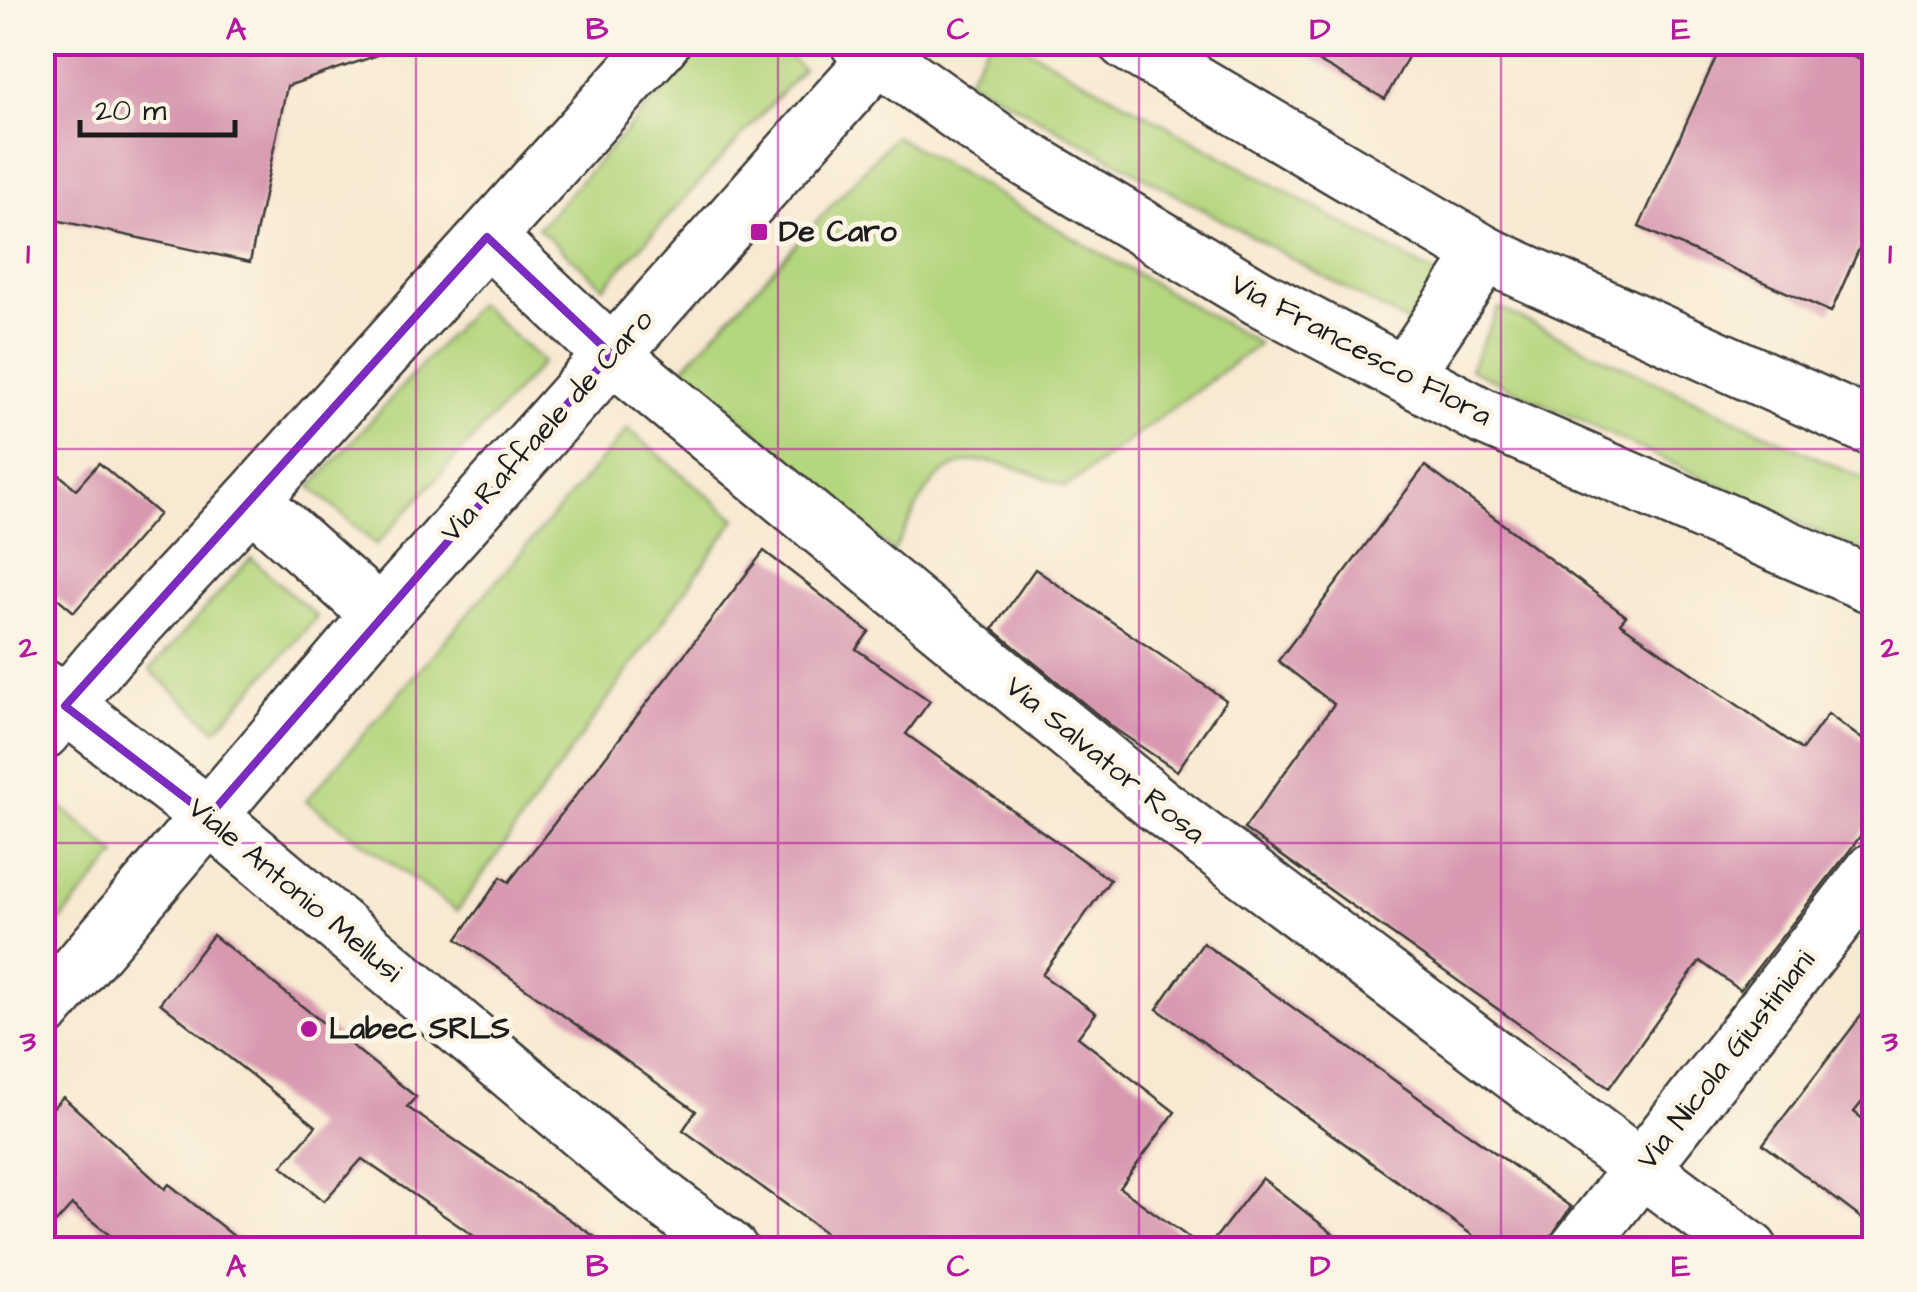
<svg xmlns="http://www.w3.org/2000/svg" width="1917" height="1292" font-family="'Architects Daughter',sans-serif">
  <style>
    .green { fill: #b4d67e; stroke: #68794d; stroke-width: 2.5 }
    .building { fill: #d798b0 }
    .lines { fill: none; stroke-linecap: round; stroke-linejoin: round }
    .minor-casing { stroke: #3d3b37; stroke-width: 60 }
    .minor { stroke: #fff; stroke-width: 55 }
    .marked { fill: none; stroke: #7b2cbf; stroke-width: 8; stroke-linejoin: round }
    .grid { fill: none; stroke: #b5179e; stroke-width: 2.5; stroke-opacity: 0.55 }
    .poi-dot { fill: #b5179e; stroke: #fcf5e5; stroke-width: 4 }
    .labels { text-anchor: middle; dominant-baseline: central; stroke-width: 10; stroke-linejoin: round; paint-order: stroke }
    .poi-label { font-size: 30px; font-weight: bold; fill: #1c1c1c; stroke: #fcf5e5; text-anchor: start }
    .street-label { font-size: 30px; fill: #1c1c1c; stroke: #fcf5e5 }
    .neatline { fill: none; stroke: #b5179e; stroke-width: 4 }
    .grid-label { font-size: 32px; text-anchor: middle; font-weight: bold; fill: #b5179e }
  </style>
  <rect width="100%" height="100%" fill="#fcf5e5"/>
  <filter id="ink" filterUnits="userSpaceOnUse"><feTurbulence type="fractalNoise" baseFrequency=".01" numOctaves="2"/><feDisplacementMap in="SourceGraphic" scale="20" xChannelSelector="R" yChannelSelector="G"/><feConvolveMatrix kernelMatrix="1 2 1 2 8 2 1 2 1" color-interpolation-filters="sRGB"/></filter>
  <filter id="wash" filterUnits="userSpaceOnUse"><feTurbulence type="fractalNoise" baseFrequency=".0048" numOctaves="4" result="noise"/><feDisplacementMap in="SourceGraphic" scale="40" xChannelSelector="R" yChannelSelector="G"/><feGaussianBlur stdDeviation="2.25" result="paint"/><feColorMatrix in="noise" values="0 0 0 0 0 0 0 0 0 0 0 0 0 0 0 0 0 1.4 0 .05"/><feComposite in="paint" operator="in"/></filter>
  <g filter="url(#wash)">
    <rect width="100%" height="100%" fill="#f8e9d2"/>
    <g class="green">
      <path d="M706,43h68l29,26 -199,218 -66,-59z"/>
      <path d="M988,43h29l423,234 -28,48 -445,-246z"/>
      <path d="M895,136l364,208 -193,143c-41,-16 -97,-47 -133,-4 -16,19 -27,47 -40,69l-210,-184z"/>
      <path d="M478,303l65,59 -167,183 -65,-58z"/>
      <path d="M1499,308l375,176v74l-404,-189z"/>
      <path d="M628,429l108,90 -279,392 -151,-110z"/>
      <path d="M251,558l66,59 -101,113 -66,-60z"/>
      <path d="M44,792l73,63 -74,86 -1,-147z"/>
    </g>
    <g id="blocks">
      <g class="building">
        <path d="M42,42h350l1,8 -106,36 -37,176 -208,-45z"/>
        <path d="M1284,42h132l-31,57z"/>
        <path d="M1723,42h98l53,24v149l-43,97 -192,-85z"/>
        <path d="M42,460l34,29 23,-26 60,51 -85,98 -32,-27z"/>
        <path d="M1425,466l201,150 -6,7 182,127 26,-36 46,34v69l-24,33 -110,140 -40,-29 -91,127 -365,-259 90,-125 -56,-43z"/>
        <path d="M764,551l105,81 -13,17 74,52 -24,33 204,146 -68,95 54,38 -18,24 97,75 -55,76 86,62h-357l-166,-120 13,-19 -239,-172 44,-62 8,5z"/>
        <path d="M1035,569l191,131 -49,71 -62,-42 -122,-100z"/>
        <path d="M213,935l203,162 -9,10 207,143h-120l-132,-91 -38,42 -42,-35 34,-40 -156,-123z"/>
        <path d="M1203,943l368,264 -29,43h-49l-336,-241z"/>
        <path d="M1874,999v88l-20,25 20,16v100l-111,-84z"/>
        <path d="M63,1097l102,92 4,-5 82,66h-123l-56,-45 -30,33v-119z"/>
        <path d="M1262,1178l92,72h-148z"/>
      </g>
    </g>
  </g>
  <g filter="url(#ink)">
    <use href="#blocks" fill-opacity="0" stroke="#3d3b37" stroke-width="2.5"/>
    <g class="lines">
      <defs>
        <g id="minor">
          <path d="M858,42l147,104 253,151 224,119 392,170"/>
          <path d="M1126,42l359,212 389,175"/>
          <path d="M487,237l124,117 546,450 593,446"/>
          <path d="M1405,374l80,-120"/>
          <path d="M251,500l129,115"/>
          <path d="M42,687l167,129 439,371 82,63"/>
          <path d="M42,732l65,-77 144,-155 411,-458"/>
          <path d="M42,1012l338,-397 511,-573"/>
          <path d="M1577,1250l297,-380"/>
        </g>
      </defs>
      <use href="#minor" class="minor-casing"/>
      <use href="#minor" class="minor"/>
    </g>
  </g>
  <path class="marked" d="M487,237l124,117 -402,462 -144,-110z"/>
  <path class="grid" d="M416,42v1208M778,42v1208M1139,42v1208M1501,42v1208M42,449h1832M42,843h1832"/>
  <g class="poi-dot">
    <rect x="749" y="222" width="20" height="20" rx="5"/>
    <circle cx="309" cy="1029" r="10"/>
  </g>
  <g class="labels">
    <g class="poi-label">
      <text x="779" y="232">De Caro</text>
      <text x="329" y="1029">Labec SRLS</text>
    </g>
    <g class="street-label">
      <text transform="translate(1361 350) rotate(28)">Via Francesco Flora</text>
      <text transform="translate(547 426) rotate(-48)">Via Raffaele de Caro</text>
      <text transform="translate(1105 760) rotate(39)">Via Salvator Rosa</text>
      <text transform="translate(295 890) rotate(40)">Viale Antonio Mellusi</text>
      <text transform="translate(1726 1060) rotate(-52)">Via Nicola Giustiniani</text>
    </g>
  </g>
  <rect width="1917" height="1292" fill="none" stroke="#fcf5e5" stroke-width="110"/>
  <path d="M80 120v15h155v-15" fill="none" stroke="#1c1c1c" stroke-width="5"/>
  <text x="95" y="120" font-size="30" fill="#1c1c1c" stroke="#fcf5e5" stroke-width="8" paint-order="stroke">20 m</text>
  <rect x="55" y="55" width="1807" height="1182" class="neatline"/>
  <g class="grid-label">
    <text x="236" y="39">A</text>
    <text x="597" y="39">B</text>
    <text x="958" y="39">C</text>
    <text x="1320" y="39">D</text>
    <text x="1681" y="39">E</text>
    <text x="28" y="263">1</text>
    <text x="1890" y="263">1</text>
    <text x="28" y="657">2</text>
    <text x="1890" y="657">2</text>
    <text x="28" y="1051">3</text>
    <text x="1890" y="1051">3</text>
    <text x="236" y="1276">A</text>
    <text x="597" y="1276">B</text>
    <text x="958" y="1276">C</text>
    <text x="1320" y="1276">D</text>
    <text x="1681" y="1276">E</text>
  </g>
</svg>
